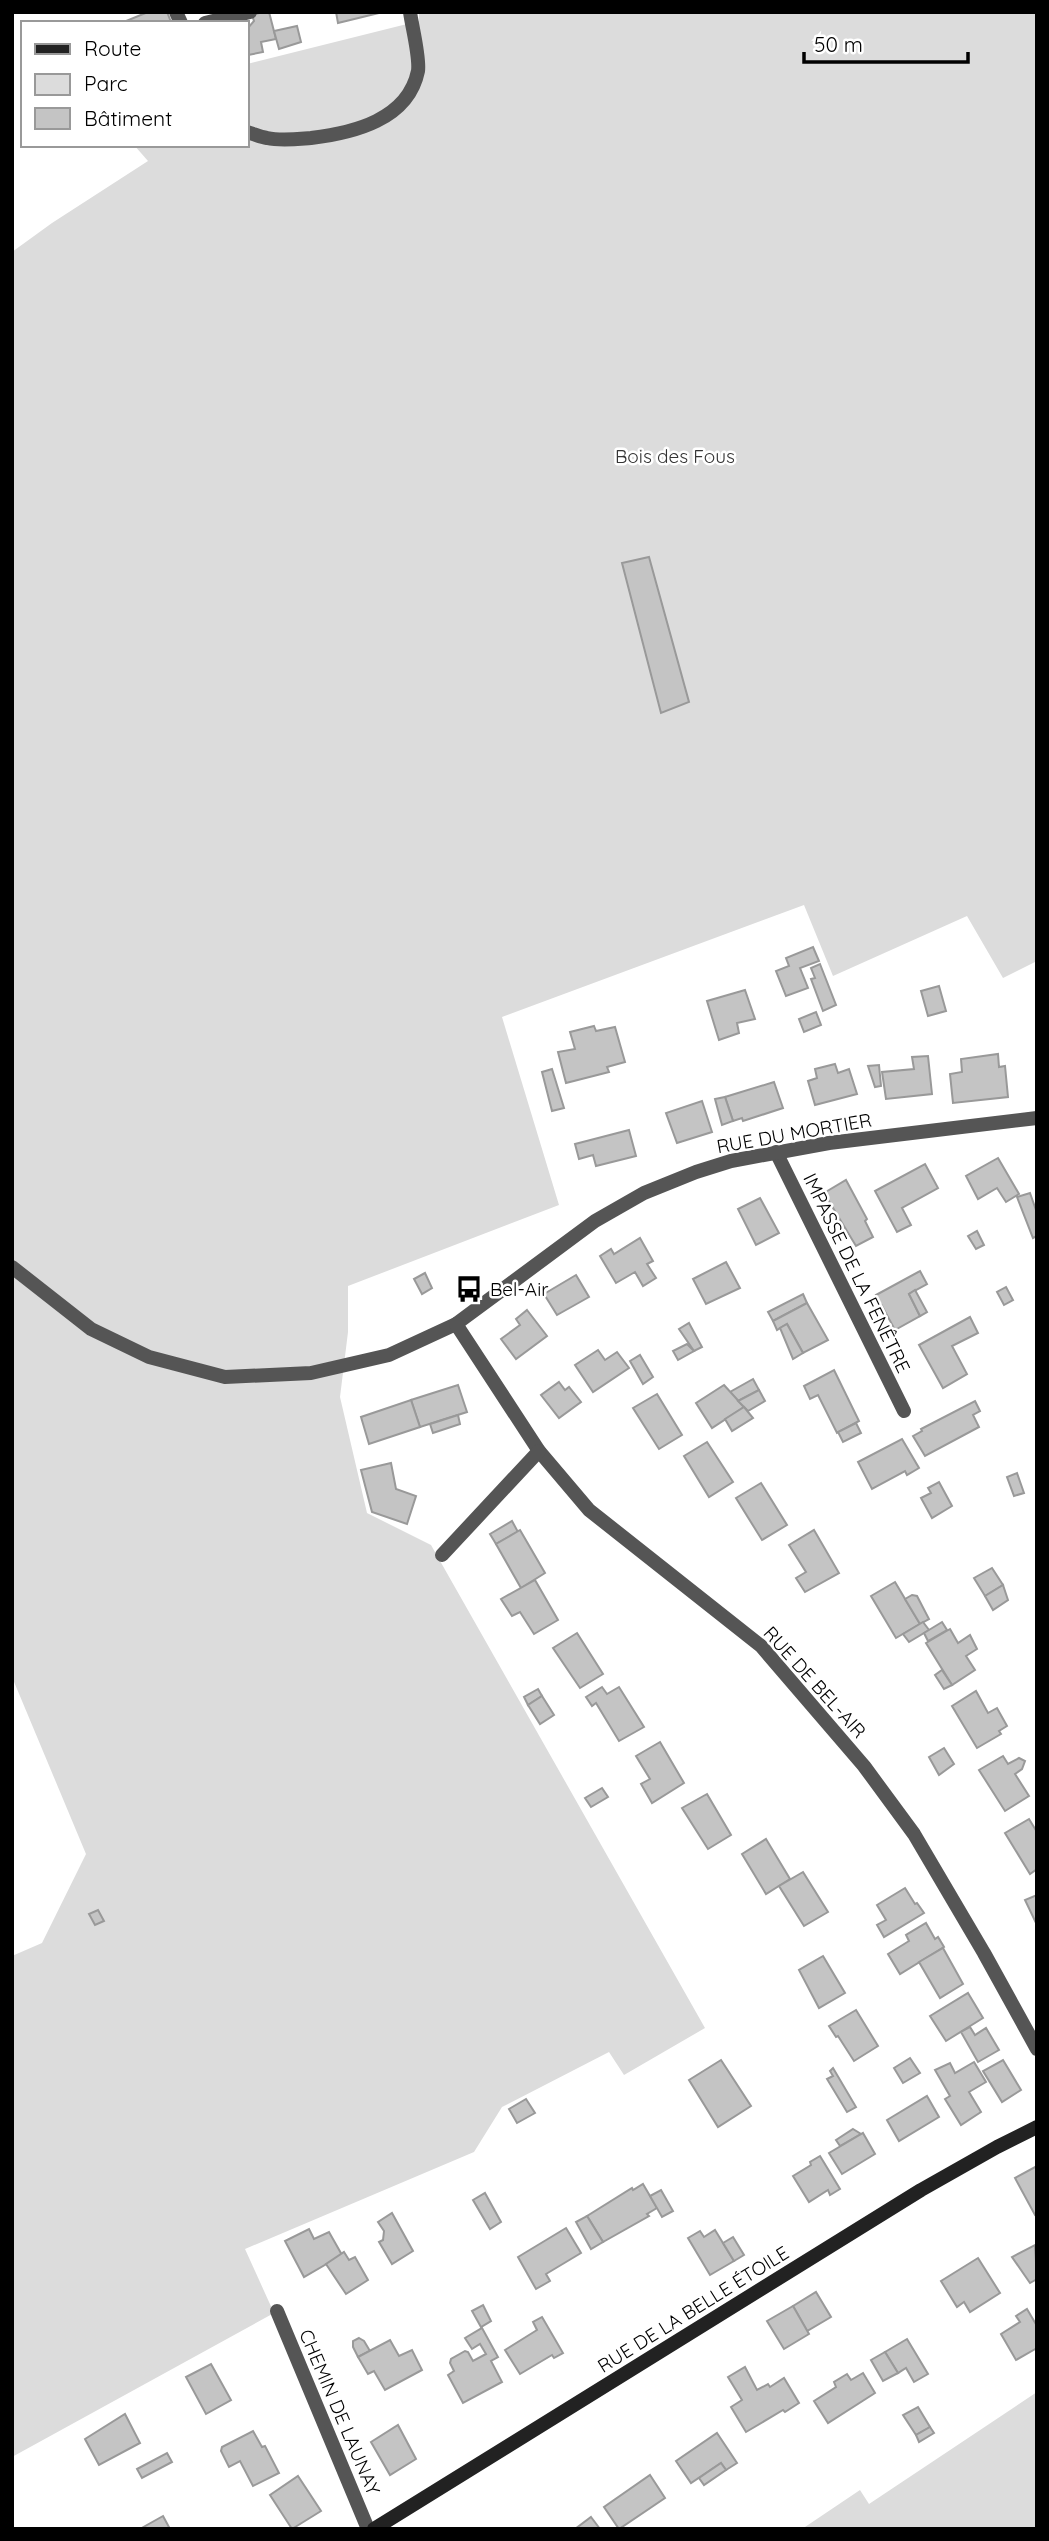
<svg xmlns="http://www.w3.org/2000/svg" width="1049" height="2541" font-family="Quicksand,sans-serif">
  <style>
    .green { fill: #dcdcdc }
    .building { fill: #c4c4c4; stroke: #999; stroke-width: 2 }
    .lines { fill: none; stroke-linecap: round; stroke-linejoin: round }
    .street { stroke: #555; stroke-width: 14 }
    .secondary { stroke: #222; stroke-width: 14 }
    .labels { text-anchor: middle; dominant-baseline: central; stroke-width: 5; stroke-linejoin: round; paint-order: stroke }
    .park-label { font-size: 19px; fill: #333; stroke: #fff }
    .street-label { font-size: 19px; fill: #000; stroke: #fff }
    .poi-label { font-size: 19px; fill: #000; stroke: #fff; text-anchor: start }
  </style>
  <rect width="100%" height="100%" fill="#fff"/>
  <g class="green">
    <path d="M419,12h618v949l-34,17 -36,-62 -134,60 -29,-71 -302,112 57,188 -211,81v46l-8,65 27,116 64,32 274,483 -81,47 -15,-23 -107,55 -28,45 -229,97 29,64 -262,144v-501l30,-13 44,-89 -74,-177v-1425l40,-29 96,-62 -14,-16h113v-81l172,-43z"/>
    <path d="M1037,2392v137h-235l58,-39 9,14z"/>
  </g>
  <g class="building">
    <path d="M148,12h19l4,10 -44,1 -1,-2z"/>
    <path d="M263,12h6l7,27 -15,3 2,10 -15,3 -1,-26 7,-8 -2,-6z"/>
    <path d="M336,12h47l-45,11z"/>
    <path d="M297,26l4,16 -22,7 -5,-18z"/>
    <path d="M649,557l40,145 -28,11 -39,-150z"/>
    <path d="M813,947l6,14 -19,7 8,20 -22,8 -10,-25 13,-5 -3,-8z"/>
    <path d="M820,964l16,41 -13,6 -12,-32 4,-1 -4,-10z"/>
    <path d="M939,986l7,25 -18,5 -7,-25z"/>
    <path d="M745,990l10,29 -18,4 2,10 -20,7 -12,-39z"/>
    <path d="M816,1012l5,13 -17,7 -5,-13z"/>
    <path d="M594,1026l2,5 19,-4 10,35 -18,5 2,5 -43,11 -8,-31 17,-3 -5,-17z"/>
    <path d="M998,1054l1,13 6,-1 3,31 -55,6 -3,-29 12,-2 -1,-13z"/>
    <path d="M928,1056l4,38 -46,5 -4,-27 32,-3 -2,-12z"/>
    <path d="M835,1064l3,9 11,-4 8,25 -42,11 -7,-24 9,-3 -2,-9z"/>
    <path d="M879,1065l2,21 -6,1 -7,-21z"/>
    <path d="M552,1069l12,39 -12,3 -10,-39z"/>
    <path d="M774,1082l9,26 -40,13 -1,-3 -9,3 -8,-24z"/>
    <path d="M725,1097l8,24 -11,4 -7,-26z"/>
    <path d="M702,1101l10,31 -35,11 -11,-30z"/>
    <path d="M629,1130l7,26 -40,10 -3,-11 -14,4 -4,-15z"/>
    <path d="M998,1158l21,36 -13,8 -9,-14 -19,11 -12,-23z"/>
    <path d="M925,1164l13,24 -36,20 9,17 -14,7 -22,-41z"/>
    <path d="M846,1180l21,39 -2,2 8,16 -17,9 -32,-53z"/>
    <path d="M1030,1193l7,20v23l-4,2 -16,-41z"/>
    <path d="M760,1198l19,35 -23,12 -18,-36z"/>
    <path d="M977,1231l7,14 -8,4 -8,-13z"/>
    <path d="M640,1238l13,23 -6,3 9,14 -13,8 -8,-14 -19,11 -16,-27 11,-7 3,5z"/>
    <path d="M726,1262l14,26 -34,16 -13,-25z"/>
    <path d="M920,1271l7,13 -18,10 11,22 -25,14 -19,-35z"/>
    <path d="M425,1273l7,15 -10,6 -8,-15z"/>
    <path d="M576,1275l13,22 -32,18 -13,-21z"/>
    <path d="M1006,1287l7,13 -9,5 -7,-13z"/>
    <path d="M915,1290l12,22 -7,4 -11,-22z"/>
    <path d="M803,1294l4,9 -34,18 -5,-9z"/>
    <path d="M807,1303l21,37 -25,13 -16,-29 -10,6 -4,-9z"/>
    <path d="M527,1310l20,26 -31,23 -15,-20 19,-14 -4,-6z"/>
    <path d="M970,1317l8,16 -26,13 15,28 -24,14 -24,-43z"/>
    <path d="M689,1323l13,24 -8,4 -15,-22z"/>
    <path d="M787,1324l16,29 -10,6 -13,-31z"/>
    <path d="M687,1344l7,7 -16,9 -5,-9z"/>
    <path d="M598,1350l7,10 12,-8 12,16 -36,24 -18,-27z"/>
    <path d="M640,1355l13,22 -10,7 -13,-23z"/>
    <path d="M834,1370l25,51 -22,12 -19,-38 -8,4 -6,-13z"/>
    <path d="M753,1379l6,11 -21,11 -8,-9z"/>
    <path d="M559,1382l6,8 4,-3 12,15 -22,16 -18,-23z"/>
    <path d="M458,1385l9,27 -47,15 -9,-27z"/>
    <path d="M724,1385l20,22 -32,21 -16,-25z"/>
    <path d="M759,1390l6,11 -17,10 -10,-10z"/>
    <path d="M657,1394l25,41 -23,14 -26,-41z"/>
    <path d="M411,1400l9,27 -51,17 -8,-27z"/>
    <path d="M975,1401l5,10 -7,4 6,12 -54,29 -12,-20 9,-5 -1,-2z"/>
    <path d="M744,1407l9,11 -21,13 -7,-12z"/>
    <path d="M458,1415l2,9 -27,9 -3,-9z"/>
    <path d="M856,1423l5,10 -18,9 -5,-10z"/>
    <path d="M902,1439l17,29 -12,7 -2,-4 -33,18 -14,-27z"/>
    <path d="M707,1442l26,40 -24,15 -25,-41z"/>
    <path d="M391,1463l5,26 20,7 -9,28 -35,-12 -11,-42z"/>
    <path d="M1017,1473l7,20 -10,3 -7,-19z"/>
    <path d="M939,1482l13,24 -20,12 -11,-20 10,-5 -3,-5z"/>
    <path d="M761,1483l26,42 -25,15 -26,-42z"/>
    <path d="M512,1521l6,11 -22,12 -6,-10z"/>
    <path d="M520,1530l25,43 -24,15 -25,-44z"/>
    <path d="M814,1530l25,43 -34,19 -9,-14 10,-6 -17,-27z"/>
    <path d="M992,1568l11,17 -18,11 -11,-18z"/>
    <path d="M535,1580l23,40 -24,14 -14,-22 -8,4 -11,-17z"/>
    <path d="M895,1582l25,42 -24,14 -25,-42z"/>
    <path d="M1003,1585l5,15 -15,10 -8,-14z"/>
    <path d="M912,1595l5,1 12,23 -9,5 -15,-25z"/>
    <path d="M923,1622l6,8 -20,12 -6,-8z"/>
    <path d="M942,1622l5,8 -19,11 -4,-8z"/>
    <path d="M950,1629l8,14 12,-8 7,14 -11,7 9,14 -23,15 -26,-42z"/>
    <path d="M577,1633l26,41 -23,14 -27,-40z"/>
    <path d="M942,1670l10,15 -8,4 -9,-14z"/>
    <path d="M602,1687l5,7 12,-7 25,40 -25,14 -23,-38 -4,3 -6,-9z"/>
    <path d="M538,1689l4,7 -14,9 -4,-8z"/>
    <path d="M976,1691l12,22 9,-5 10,18 -8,5 2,3 -24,14 -25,-42z"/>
    <path d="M542,1696l12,19 -14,9 -12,-19z"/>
    <path d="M660,1742l24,41 -32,20 -11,-19 9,-5 -14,-23z"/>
    <path d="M944,1748l10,16 -15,11 -10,-18z"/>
    <path d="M1003,1756l5,8 11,-6 6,3 -3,8 -7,5 14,22 -24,15 -26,-41z"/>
    <path d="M602,1788l6,9 -17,10 -6,-9z"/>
    <path d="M707,1794l24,41 -23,14 -26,-41z"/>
    <path d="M1029,1819l8,13v37l-7,5 -25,-41z"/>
    <path d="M766,1839l24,40 -24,15 -24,-40z"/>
    <path d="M803,1872l25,40 -24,14 -25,-40z"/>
    <path d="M905,1888l10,16 2,-1 7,10 -40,24 -7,-12 9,-5 -9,-15z"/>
    <path d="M1037,1895v30l-12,-25z"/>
    <path d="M98,1910l6,11 -9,4 -6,-11z"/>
    <path d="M926,1923l9,16 3,-2 6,10 -44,27 -12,-20 21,-13 -3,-6z"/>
    <path d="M943,1948l20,36 -23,14 -21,-36z"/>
    <path d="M823,1956l22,37 -26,15 -20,-38z"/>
    <path d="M968,1993l15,25 -37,23 -16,-25z"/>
    <path d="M856,2010l22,36 -24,15 -16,-25 -2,1 -7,-11z"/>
    <path d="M970,2027l5,8 11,-7 13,22 -21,12 -17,-30z"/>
    <path d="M910,2058l10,15 -17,10 -9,-15z"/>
    <path d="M721,2060l30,46 -33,21 -29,-47z"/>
    <path d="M1003,2060l18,30 -19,12 -19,-31z"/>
    <path d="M974,2062l12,20 -17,10 12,20 -20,13 -16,-26 5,-3 -15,-26 15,-7 5,10z"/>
    <path d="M833,2068l23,39 -9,5 -20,-33 6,-3 -3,-5z"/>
    <path d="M927,2096l12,21 -40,24 -12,-21z"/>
    <path d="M526,2099l9,14 -18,10 -8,-14z"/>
    <path d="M853,2129l8,5 -21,12 -4,-6z"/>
    <path d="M863,2133l12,21 -33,20 -13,-21z"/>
    <path d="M820,2156l20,33 -10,6 -2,-5 -19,12 -16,-26 18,-11 -1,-3z"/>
    <path d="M1037,2166v48l-2,1 -20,-37z"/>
    <path d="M643,2184l14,24 -10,6 2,2 -46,26 -16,-26 45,-28 1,2z"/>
    <path d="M661,2190l12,21 -11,6 -12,-21z"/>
    <path d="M485,2193l16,29 -11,7 -17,-29z"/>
    <path d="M392,2213l21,38 -21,13 -13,-22 4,-2 1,-9 -6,-9z"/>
    <path d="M587,2216l16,26 -12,7 -15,-27z"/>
    <path d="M566,2228l15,25 -35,21 4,7 -14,8 -18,-32z"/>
    <path d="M309,2229l5,10 15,-7 13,23 -38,22 -19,-36z"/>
    <path d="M715,2230l19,31 -24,14 -22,-37 12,-7 4,6z"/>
    <path d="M733,2237l11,18 -10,6 -11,-18z"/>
    <path d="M1035,2245l2,34 -7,4 -18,-26z"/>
    <path d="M344,2252l5,8 6,-3 13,23 -22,14 -20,-30z"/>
    <path d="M978,2258l22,35 -30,19 -6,-10 -7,5 -16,-26z"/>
    <path d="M816,2292l15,25 -24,14 -14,-25z"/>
    <path d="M483,2305l8,16 -10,6 -9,-16z"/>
    <path d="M793,2306l16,28 -25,15 -17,-28z"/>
    <path d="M1027,2309l10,17v22l-21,12 -15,-26 19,-12 -4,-6z"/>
    <path d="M542,2317l21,36 -9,5 -2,-3 -32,19 -15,-24 32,-20 -4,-8z"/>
    <path d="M482,2328l16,29 -7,4 11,21 -39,21 -15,-28 6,-4 -4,-8 1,-4 14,-8 3,1 5,9 13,-7 -6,-10 -8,5 -7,-11z"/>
    <path d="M359,2338l5,3 6,10 -12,6 -5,-10v-6z"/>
    <path d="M907,2339l21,35 -14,8 -8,-14 -8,5 -13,-21z"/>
    <path d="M390,2340l9,16 13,-6 10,20 -37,20 -11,-19 -6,3 -10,-17z"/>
    <path d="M885,2352l13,21 -15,8 -12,-21z"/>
    <path d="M211,2364l20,36 -25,14 -20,-37z"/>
    <path d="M745,2367l12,23 11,-6 2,3 14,-9 15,25 -14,9 -2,-2 -37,22 -15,-25 11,-7 -14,-23z"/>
    <path d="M863,2373l12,20 -47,30 -14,-22 22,-14 -2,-5 13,-8 4,6z"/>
    <path d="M918,2407l12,20 -14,8 -13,-20z"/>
    <path d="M125,2414l15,29 -41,22 -14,-26z"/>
    <path d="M398,2425l18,34 -26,16 -19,-33z"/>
    <path d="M930,2427l4,6 -15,9 -3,-7z"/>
    <path d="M253,2431l9,16 3,-1 14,27 -26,13 -13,-25 -11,6 -8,-16 1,-4z"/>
    <path d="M717,2433l20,30 -11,7 -5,-7 -30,20 -15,-22z"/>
    <path d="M167,2453l5,9 -30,16 -5,-9z"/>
    <path d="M721,2463l5,7 -22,15 -5,-7z"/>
    <path d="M650,2475l15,23 -46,31 -15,-22z"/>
    <path d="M298,2476l23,35 -29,18 -22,-34z"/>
    <path d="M163,2516l7,13h-30z"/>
    <path d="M591,2517l9,12h-25z"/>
  </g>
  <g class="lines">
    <g class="street">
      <path d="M176,12l5,11"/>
      <path d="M205,23l45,-11"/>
      <path d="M247,132c7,2 13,5 20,6 14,3 30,1 44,0 42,-5 97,-18 107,-67 2,-14 -6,-44 -8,-59"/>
      <path d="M776,1152l128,259"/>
      <path d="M12,1267l79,62 58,28 76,20 86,-4 78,-18 67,-31 139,-103 49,-28 52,-21 35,-11 98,-18 208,-25"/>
      <path d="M456,1324l83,127 50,59 172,136 103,120 50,68 70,119 53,96"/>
      <path d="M442,1555l97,-104"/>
      <path d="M277,2311l91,218"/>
    </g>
    <path class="secondary" d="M374,2529l547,-339 76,-43 40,-20"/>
  </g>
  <defs>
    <symbol id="bus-bare" viewBox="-9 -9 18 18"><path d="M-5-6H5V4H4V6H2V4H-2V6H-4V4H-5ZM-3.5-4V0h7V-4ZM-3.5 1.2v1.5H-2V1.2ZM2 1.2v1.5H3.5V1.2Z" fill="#000" stroke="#fff" stroke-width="2.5" paint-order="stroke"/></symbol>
  </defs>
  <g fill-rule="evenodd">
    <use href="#bus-bare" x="450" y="1270" width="38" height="38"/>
  </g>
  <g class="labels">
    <g class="park-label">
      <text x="675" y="456">Bois des Fous</text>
    </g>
    <g class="street-label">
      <text transform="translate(794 1133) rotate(-10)">RUE DU MORTIER</text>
      <text transform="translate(857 1273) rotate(64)">IMPASSE DE LA FENÊTRE</text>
      <text transform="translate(815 1682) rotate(48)">RUE DE BEL-AIR</text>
      <text transform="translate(693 2309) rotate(-32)">RUE DE LA BELLE ÉTOILE</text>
      <text transform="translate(340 2412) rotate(67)">CHEMIN DE LAUNAY</text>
    </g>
    <g class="poi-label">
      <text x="490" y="1289">Bel-Air</text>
    </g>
  </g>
  <rect width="1049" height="2541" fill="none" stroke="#000000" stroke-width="28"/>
  <rect x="21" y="21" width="228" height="126" fill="#ffffff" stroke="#999999" stroke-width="2"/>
  <rect x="35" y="44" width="35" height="10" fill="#222222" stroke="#999999" stroke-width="2"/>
  <text x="84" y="56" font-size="21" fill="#000000">Route</text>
  <rect x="35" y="74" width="35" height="21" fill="#dcdcdc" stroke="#999999" stroke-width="2"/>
  <text x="84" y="91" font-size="21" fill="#000000">Parc</text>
  <rect x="35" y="108" width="35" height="21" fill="#c4c4c4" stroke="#999999" stroke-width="2"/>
  <text x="84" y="126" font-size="21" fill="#000000">Bâtiment</text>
  <path d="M804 52v10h164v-10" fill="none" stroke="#000000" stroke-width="3.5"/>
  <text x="814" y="52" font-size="21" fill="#000000" stroke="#ffffff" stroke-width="5" paint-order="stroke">50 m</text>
</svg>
